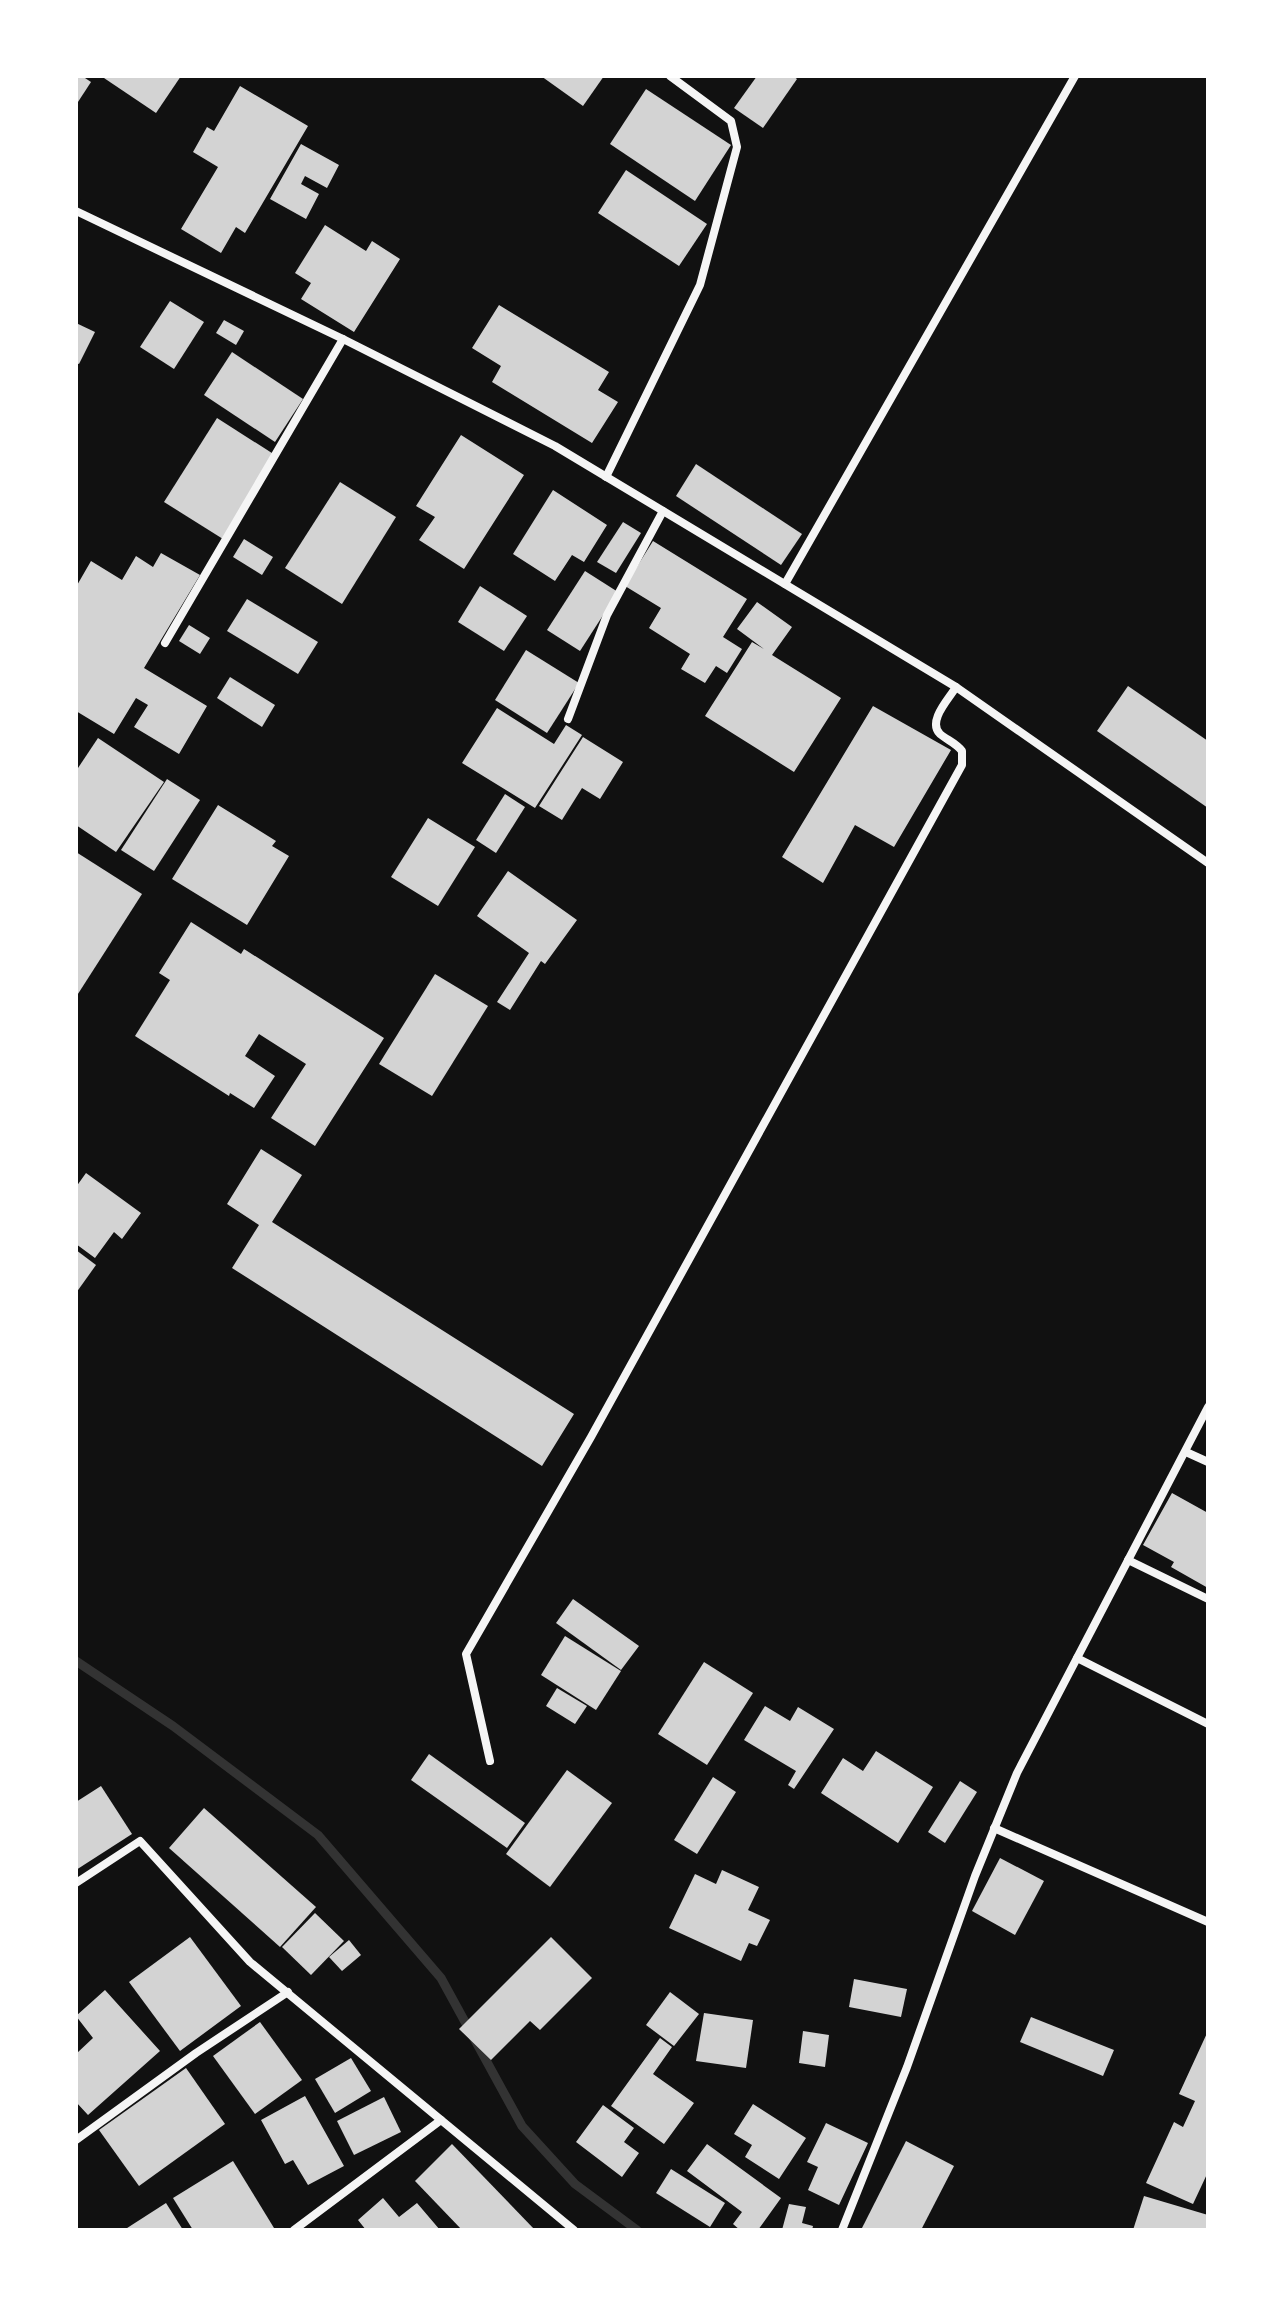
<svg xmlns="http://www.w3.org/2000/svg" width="1284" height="2306" font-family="'Nunito Sans',sans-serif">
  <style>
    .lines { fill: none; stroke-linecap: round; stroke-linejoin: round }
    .stream { stroke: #333; stroke-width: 9 }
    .building { fill: #d3d3d3 }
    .minor { stroke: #f5f5f5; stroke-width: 8 }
  </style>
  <rect width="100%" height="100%" fill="#111"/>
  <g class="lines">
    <path class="stream" d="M76,1661l97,65 145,109 123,143 81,148 53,58 62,46"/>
  </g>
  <g class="building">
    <path d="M76,76h6l9,6 -15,23z"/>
    <path d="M101,76h80l-25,37z"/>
    <path d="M541,76h63l-21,30z"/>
    <path d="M757,76h36l4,3 -34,49 -29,-20z"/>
    <path d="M240,86l68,40 -63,107 -9,-6 -15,26 -40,-24 37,-62 -25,-15 14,-25 7,4z"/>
    <path d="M646,89l85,56 -36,56 -85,-57z"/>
    <path d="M301,144l38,21 -12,23 -22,-12 -4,8 18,10 -13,25 -36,-20z"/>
    <path d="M626,170l81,54 -28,42 -81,-53z"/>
    <path d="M325,225l41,26 6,-10 28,18 -46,73 -53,-33 10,-16 -16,-10z"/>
    <path d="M170,301l34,21 -30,47 -34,-22z"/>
    <path d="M499,305l110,67 -11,18 20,12 -26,41 -100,-61 9,-16 -29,-18z"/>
    <path d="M224,320l20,11 -8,14 -20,-12z"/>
    <path d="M76,323l19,9 -16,32 -3,-1z"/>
    <path d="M232,352l71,47 -28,43 -71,-47z"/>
    <path d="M217,418l58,37 -52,84 -59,-37z"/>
    <path d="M461,435l63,40 -60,94 -45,-29 16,-23 -19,-11z"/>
    <path d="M696,464l106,70 -21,31 -105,-69z"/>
    <path d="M340,482l56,35 -54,87 -57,-36z"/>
    <path d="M553,490l54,35 -23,37 -12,-7 -17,26 -42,-27z"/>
    <path d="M623,522l18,11 -25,40 -19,-11z"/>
    <path d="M244,539l29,18 -11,18 -29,-18z"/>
    <path d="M653,541l94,58 -24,38 19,12 -15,24 -11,-7 -11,17 -24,-14 9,-15 -41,-26 12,-20 -36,-22z"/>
    <path d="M161,553l39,22 -56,93 63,38 -28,48 -45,-27 14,-22 -12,-7 -22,36 -38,-23v-124l15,-26 31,19 14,-24 17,11z"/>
    <path d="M585,571l33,21 -38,59 -33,-21z"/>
    <path d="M480,586l47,30 -23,35 -46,-29z"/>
    <path d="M247,599l71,43 -20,32 -71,-43z"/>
    <path d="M757,602l35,25 -20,28 69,43 -47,74 -89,-56 47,-74 12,7 -27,-20z"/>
    <path d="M189,625l21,13 -10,16 -21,-13z"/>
    <path d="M526,650l53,33 -32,50 -52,-33z"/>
    <path d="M230,677l45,28 -13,22 -45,-29z"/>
    <path d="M1128,686l80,55v67l-111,-77z"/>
    <path d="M873,706l78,44 -57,97 -39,-22 -32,58 -41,-26z"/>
    <path d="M497,708l57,36 12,-19 16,10 -47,73 -73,-45z"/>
    <path d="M583,737l40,25 -23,37 -18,-11 -20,32 -23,-14z"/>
    <path d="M98,738l66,44 -48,70 -40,-27v-54z"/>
    <path d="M167,779l33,21 -46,71 -33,-21z"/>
    <path d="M505,794l20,13 -29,46 -20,-13z"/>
    <path d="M218,805l58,36 -4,5 17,10 -42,69 -75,-46z"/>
    <path d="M428,818l47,29 -37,59 -47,-29z"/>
    <path d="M76,852l66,42 -66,103z"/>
    <path d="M508,871l69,49 -32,44 -4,-3 -31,49 -13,-8 32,-49 -52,-37z"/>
    <path d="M191,922l50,32 3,-5 140,89 -69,108 -44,-28 35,-54 -47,-30 -14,22 30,20 -21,32 -24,-15 -1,3 -94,-60 35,-56 -11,-7z"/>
    <path d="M435,974l53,32 -56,90 -53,-32z"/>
    <path d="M261,1149l41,26 -30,47 302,192 -32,52 -310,-198 27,-43 -32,-21z"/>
    <path d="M86,1173l55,40 -19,26 -8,-7 -19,26 -19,-14v-57z"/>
    <path d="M76,1250l20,15 -20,28z"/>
    <path d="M1172,1493l36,20v75l-37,-21 3,-5 -31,-17z"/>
    <path d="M573,1599l66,47 -18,24 -65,-47z"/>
    <path d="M565,1636l56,35 -25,39 -55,-35z"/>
    <path d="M704,1662l49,31 -46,72 -49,-31z"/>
    <path d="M557,1688l30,18 -12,18 -29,-18z"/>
    <path d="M765,1706l25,15 8,-14 36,22 -40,60 -6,-4 8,-14 -52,-31z"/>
    <path d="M876,1751l57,36 -35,56 -77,-50 22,-35 20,13z"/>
    <path d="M429,1754l96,69 -18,25 -96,-68z"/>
    <path d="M567,1770l45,33 -62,84 -44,-33z"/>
    <path d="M713,1777l23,15 -39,62 -23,-14z"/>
    <path d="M960,1781l17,11 -32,51 -17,-11z"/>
    <path d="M101,1786l31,48 -56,36v-68z"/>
    <path d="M204,1808l112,99 -36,40 -111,-99z"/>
    <path d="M1000,1858l44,23 -29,54 -43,-24z"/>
    <path d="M722,1870l37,17 -11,23 22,10 -13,26 -8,-3 -8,18 -72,-33 26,-54 21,10z"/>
    <path d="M315,1913l29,28 -33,34 -29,-28z"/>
    <path d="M190,1937l51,69 -61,45 -51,-69z"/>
    <path d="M551,1937l41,41 -52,52 -10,-9 -39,39 -32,-31z"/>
    <path d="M349,1940l12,15 -19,16 -13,-14z"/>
    <path d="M854,1979l53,10 -6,28 -52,-10z"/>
    <path d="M105,1990l55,61 -72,64 -12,-13v-48l17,-16 -17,-22z"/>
    <path d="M670,1992l29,22 -25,32 -28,-21z"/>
    <path d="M704,2013l49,7 -7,48 -50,-7z"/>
    <path d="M1031,2017l83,33 -11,26 -83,-34z"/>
    <path d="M260,2022l42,58 -47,34 -42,-58z"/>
    <path d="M803,2031l26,4 -4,32 -26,-4z"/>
    <path d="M1208,2031v141l-15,32 -47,-21 28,-61 9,5 12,-26 -16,-7z"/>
    <path d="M660,2038l12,9 -19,27 41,29 -30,41 -53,-38z"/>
    <path d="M351,2058l20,33 -36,22 -20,-34z"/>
    <path d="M186,2068l39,56 -86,62 -40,-56z"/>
    <path d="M305,2096l39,70 -36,19 -15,-25 -8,4 -24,-44z"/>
    <path d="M384,2097l17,35 -47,23 -17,-34z"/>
    <path d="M753,2104l53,34 -27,41 -34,-22 7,-12 -18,-11z"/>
    <path d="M603,2105l31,23 -10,14 15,11 -17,24 -46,-35z"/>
    <path d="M826,2123l42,20 -29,62 -31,-15 10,-23 -11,-5z"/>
    <path d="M906,2141l48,25 -33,64h-60z"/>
    <path d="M452,2144l83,86h-73l-47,-49z"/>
    <path d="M707,2144l74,54 -23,32h-18l-7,-6 9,-12 -55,-41z"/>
    <path d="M233,2161l41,67 -3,2h-78l-20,-32z"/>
    <path d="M671,2169l54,34 -15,24 -54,-34z"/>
    <path d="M1144,2196l64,19v15h-75z"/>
    <path d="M383,2198l16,19 18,-14 23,27h-74l-8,-10z"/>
    <path d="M166,2203l17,27h-59z"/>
    <path d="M789,2204l17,3 -4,16 11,3 -1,4h-30z"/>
  </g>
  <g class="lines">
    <g class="minor">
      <path d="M76,211l267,128 212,107 401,241 252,176"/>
      <path d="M606,477l94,-192 37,-138 -6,-26 -61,-45"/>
      <path d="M785,584l290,-508"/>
      <path d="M165,643l178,-304"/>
      <path d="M568,719l39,-104 56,-104"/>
      <path d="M1186,1452l22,10"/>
      <path d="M1128,1560l80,39"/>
      <path d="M1077,1658l131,66"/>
      <path d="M490,1761l-24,-107 125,-217 371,-672v-14c-6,-8 -15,-11 -22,-17 -13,-13 9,-35 16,-47"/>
      <path d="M994,1828l214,94"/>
      <path d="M76,1883l64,-42 110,121 324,268"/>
      <path d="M76,2140l120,-87 92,-61"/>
      <path d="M294,2230l147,-110"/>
      <path d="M842,2230l65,-163 68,-191 42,-103 191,-366"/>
    </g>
  </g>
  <rect width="1284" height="2306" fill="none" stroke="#ffffff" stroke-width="156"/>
</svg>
